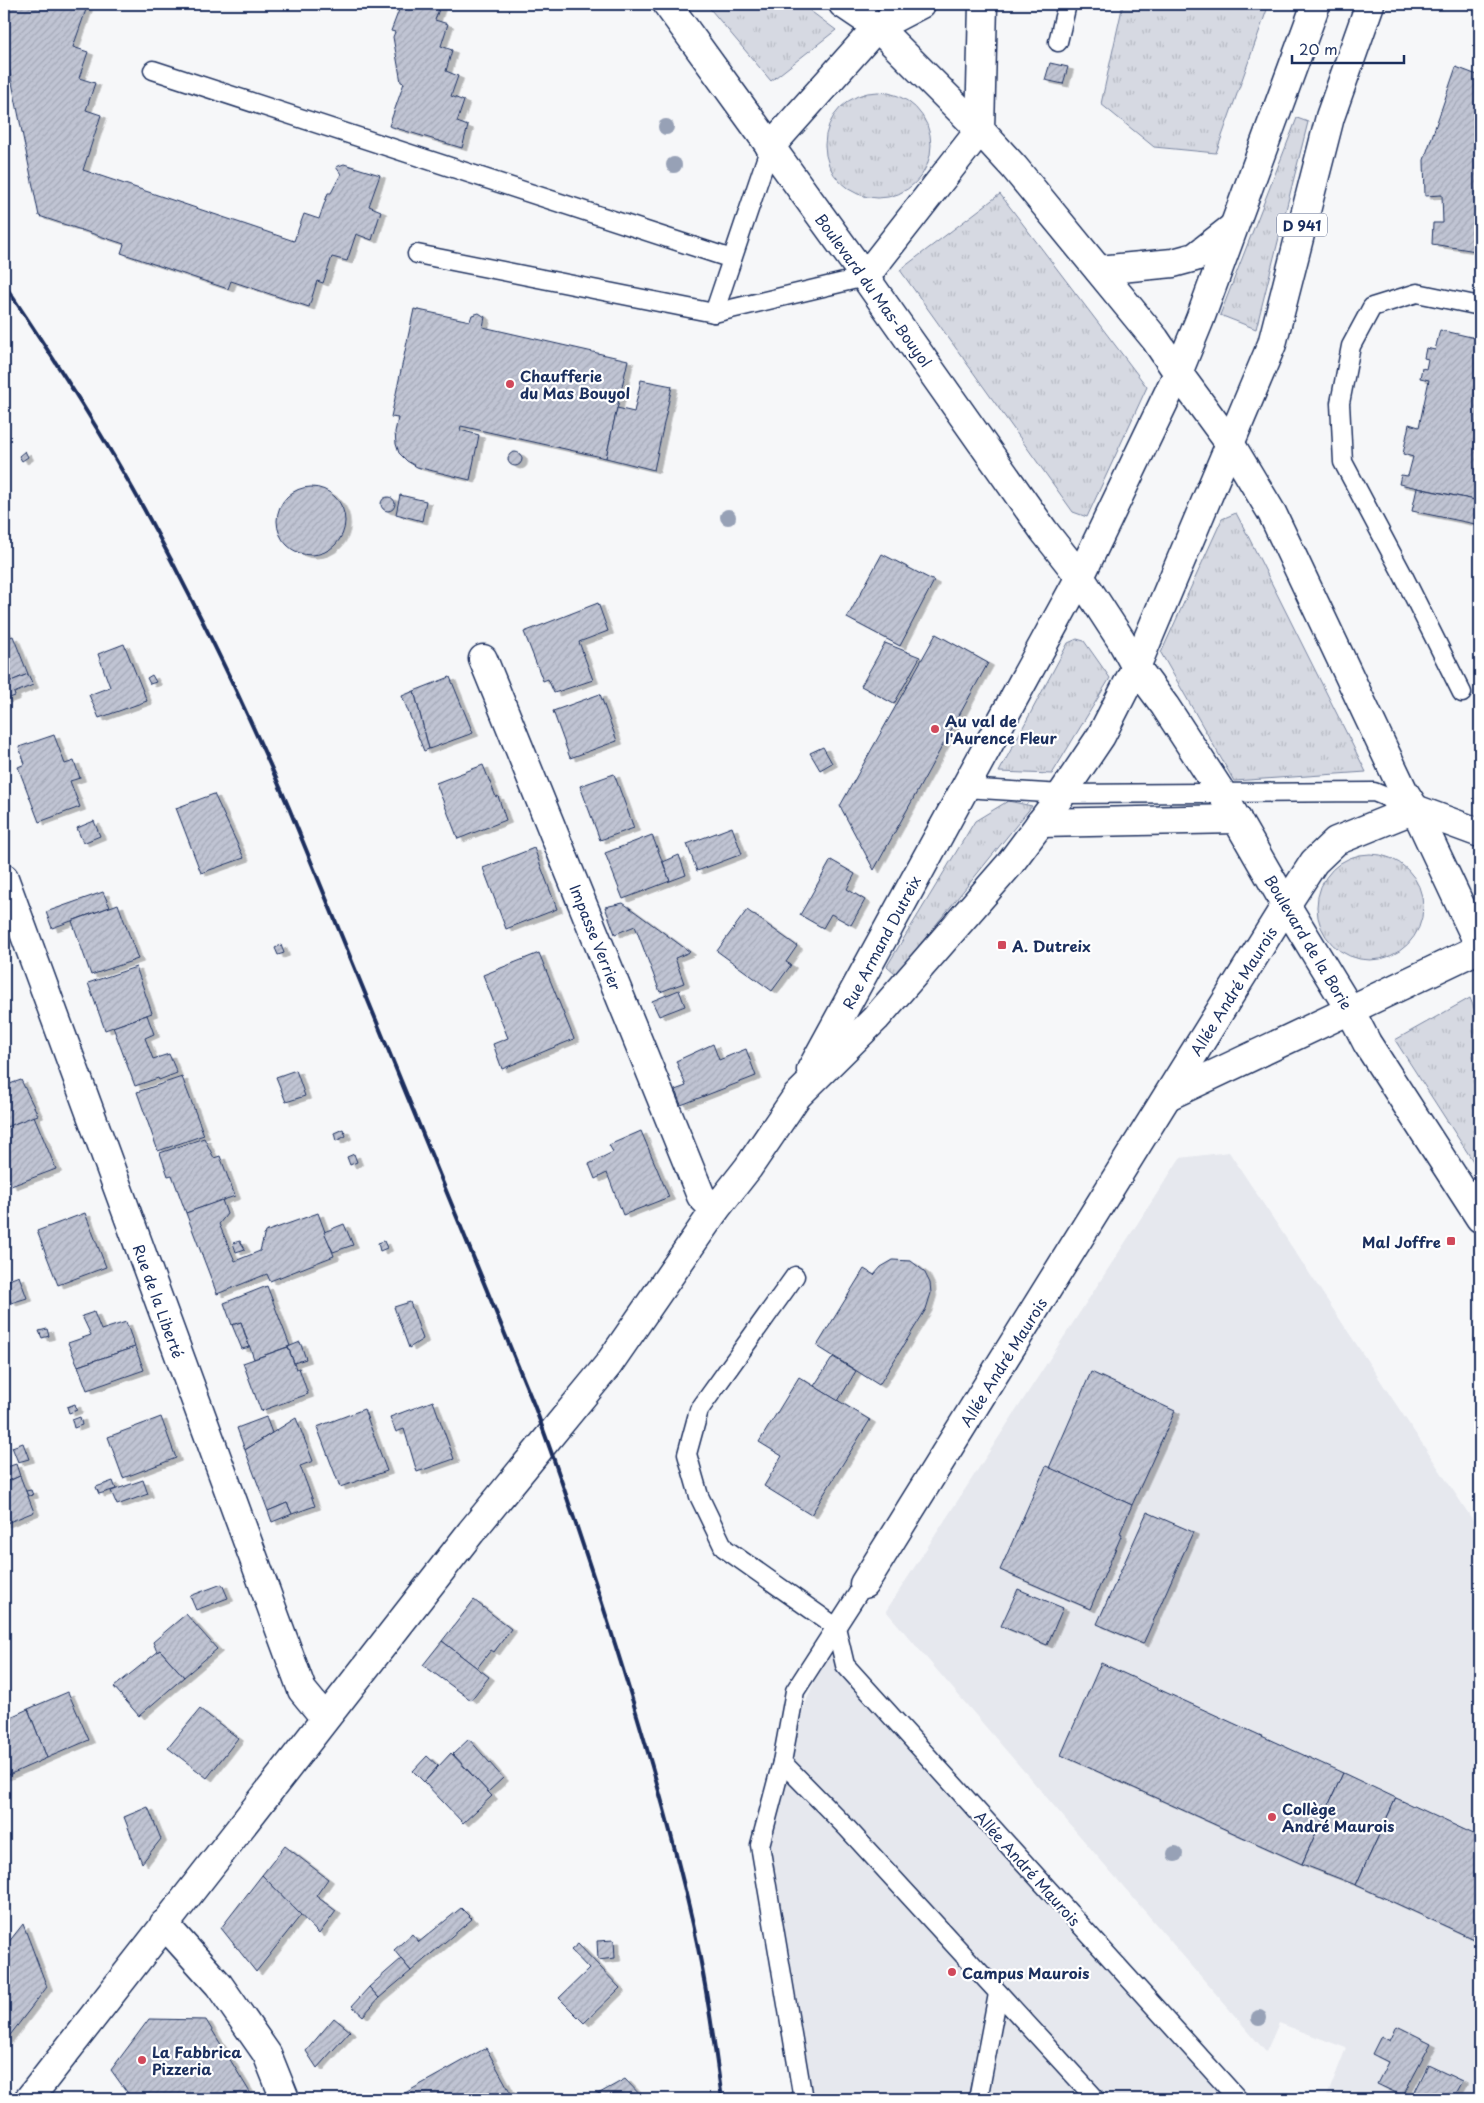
<svg xmlns="http://www.w3.org/2000/svg" width="1484" height="2103" font-family="'Playpen Sans',sans-serif">
  <style>
    .built { fill: #e6e8ee }
    .grass { fill: url(#grass-tufts); stroke: #7884a0 }
    .building { fill: url(#building-hatch); stroke: #1b2f5e; filter: url(#shadow) }
    .lines { fill: none; stroke-linecap: round; stroke-linejoin: round }
    .lane-casing { stroke: #1b2f5e; stroke-width: 21 }
    .street-casing { stroke: #1b2f5e; stroke-width: 31 }
    .secondary-casing { stroke: #1b2f5e; stroke-width: 31 }
    .primary-casing { stroke: #1b2f5e; stroke-width: 31 }
    .lane { stroke: #fff; stroke-width: 18 }
    .street { stroke: #fff; stroke-width: 28 }
    .secondary { stroke: #fff; stroke-width: 28 }
    .primary { stroke: #fff; stroke-width: 28 }
    .rail { stroke: #1b2f5e; stroke-width: 4 }
    .tree { fill: #97a1b6 }
    .poi-dot { fill: #d1495b; stroke: #fff; stroke-width: 2 }
    .labels { text-anchor: middle; dominant-baseline: central; stroke-width: 4.5; stroke-linejoin: round; paint-order: stroke }
    .shield { fill: #fff; stroke: #5f6d8e; stroke-width: 1 }
    .shield-label { font-size: 14px; font-weight: bold; fill: #1b2f5e }
    .street-label { font-size: 15px; fill: #1b2f5e; stroke: #fff }
    .poi-label { font-size: 15px; font-weight: bold; fill: #1b2f5e; stroke: #fff; text-anchor: start }
  </style>
  <defs>
    <pattern id="grass-tufts" width="24" height="20" patternUnits="userSpaceOnUse" patternTransform="scale(1.25)"><rect width="24" height="20" fill="#d6d9e2"/><path d="M3 7l-1-3M5 7V3M7 7l1-3M15 17l-1-3M17 17v-4M19 17l1-3" fill="none" stroke="#b7bbc4"/></pattern>
    <pattern id="building-hatch" width="6" height="6" patternUnits="userSpaceOnUse" patternTransform="scale(1.25)"><rect width="6" height="6" fill="#c0c4d3"/><path d="M-1 1l2-2M0 6l6-6M5 7l2-2" fill="none" stroke="#a4a9b8"/></pattern>
    <filter id="shadow"><feDropShadow dx="5.5" dy="3" stdDeviation="0" flood-color="#0004"/></filter>
  </defs>
  <rect width="100%" height="100%" fill="#f6f7f9"/>
  <filter id="ink" filterUnits="userSpaceOnUse"><feTurbulence type="fractalNoise" baseFrequency=".02" numOctaves="2"/><feDisplacementMap in="SourceGraphic" scale="10" xChannelSelector="R" yChannelSelector="G"/><feConvolveMatrix kernelMatrix="1 2 1 2 8 2 1 2 1" color-interpolation-filters="sRGB"/></filter>
  <g filter="url(#ink)">
    <g class="built">
      <path d="M1229,1152l251,379v568h-154l20,-51 -67,-25 -13,29 -380,-441 294,-453z"/>
      <path d="M836,1627l9,38 393,434h-435l-43,-254 22,-83z"/>
    </g>
    <g class="grass">
      <path d="M706,4h95l35,26 -65,51z"/>
      <path d="M1123,4h146l-53,149 -62,-6 -53,-43z"/>
      <circle cx="878" cy="145" r="53"/>
      <path d="M1297,118l11,4 -52,207 -36,-14z"/>
      <path d="M1000,194l147,193 -60,130 -14,-5 -173,-242z"/>
      <path d="M1236,513l11,21 119,238 -132,9 -73,-128 61,-134z"/>
      <path d="M1077,639l7,2 26,37 -58,96 -53,-2 69,-129z"/>
      <path d="M1008,801l24,5 -136,168 -9,-8 88,-145z"/>
      <circle cx="1370" cy="907" r="53"/>
      <path d="M1470,998l10,24v150l-85,-132z"/>
    </g>
    <g class="building">
      <path d="M4,4h84l-15,43 15,5 -9,26 16,5 -9,27 15,5 -18,55 211,71 10,-27 15,5 9,-26h3l10,-19 -5,-7 8,-3 36,11 -11,31 12,5 -9,29 -16,-6 -9,27 -15,-4 -9,26 -6,-2 -8,26 -78,-26 -3,8 -107,-36 3,-9 -85,-28 -35,-173z"/>
      <path d="M386,4h55l-6,16 13,4 -7,22 11,4 -6,21 12,5 -7,20 13,5 -7,21 11,4 -6,22 -73,-22 15,-43 -3,-1 -8,-45 2,-5 -4,-1 8,-21 -13,-4z"/>
      <path d="M1050,63l18,4 -5,17 -18,-4z"/>
      <path d="M1456,67l24,9v163l-4,12 -44,-7 1,-21h10l-1,-28 -17,1 -1,-36z"/>
      <path d="M414,309l56,12 2,-6 7,-2 6,4 -2,10 145,33 -22,98 -145,-32 -1,4 19,5 -9,45 -53,-13 -10,-6 -8,-8 -3,-9 -1,-12 3,-14 -7,-1z"/>
      <path d="M1440,330l40,9v162l-81,-17 2,-9 7,1 5,-19 -10,-3 6,-30 10,3 10,-47 -9,-2 2,-10 4,1 2,-10 -4,-1 2,-10 9,2z"/>
      <path d="M641,380l31,6 -18,84 -48,-12 11,-50 17,4z"/>
      <path d="M25,451l3,6 -6,4 -3,-5z"/>
      <circle cx="515" cy="459" r="7"/>
      <circle cx="311" cy="521" r="34"/>
      <path d="M1417,488l63,13v24l-68,-14z"/>
      <path d="M400,495l26,6 -4,20 -26,-7z"/>
      <circle cx="388" cy="504" r="7"/>
      <path d="M882,554l52,27 -34,65 -53,-28z"/>
      <path d="M598,603l10,28 -29,11 14,38 -39,13 -6,-14 -5,2 -19,-49z"/>
      <path d="M4,628l4,10 5,-2 15,38 -24,10z"/>
      <path d="M936,634l52,29 -114,207 -34,-64z"/>
      <path d="M885,643l35,14 -26,47 -33,-18z"/>
      <path d="M124,644l23,57 -48,17 -10,-23 21,-8 -12,-33z"/>
      <path d="M28,674l5,11 -19,8 1,3 -11,4v-16z"/>
      <path d="M152,675l4,7 -6,2 -3,-6z"/>
      <path d="M450,677l23,56 -44,16 -15,-58z"/>
      <path d="M414,691l15,58 -5,2 -22,-55z"/>
      <path d="M600,694l17,47 -47,17 -17,-47z"/>
      <path d="M54,735l11,29 9,-3 6,17 -10,3 10,26 -41,15 -21,-55 7,-3 -6,-17z"/>
      <path d="M823,747l9,16 -12,7 -10,-17z"/>
      <path d="M483,765l13,32 2,-1 8,24 -48,19 -22,-56z"/>
      <path d="M614,774l20,54 -34,12 -20,-54z"/>
      <path d="M214,794l30,64 -43,15 -25,-65z"/>
      <path d="M94,821l6,15 -17,7 -6,-15z"/>
      <path d="M732,827l10,27 -45,17 -10,-27z"/>
      <path d="M652,835l18,46 -47,18 -18,-46z"/>
      <path d="M534,848l23,61 -51,20 -23,-61z"/>
      <path d="M679,855l7,20 -16,6 -7,-19z"/>
      <path d="M831,860l24,14 -8,15 18,11 -14,25 -20,-11 -8,14 -23,-13z"/>
      <path d="M103,892l7,15 -58,21 -6,-16z"/>
      <path d="M623,903l67,49 -15,6 9,25 -24,9 -25,-66 -20,8 -10,-27z"/>
      <path d="M118,904l20,55 -47,16 -19,-54z"/>
      <path d="M747,910l50,36 -11,16 5,3 -19,26 -55,-40z"/>
      <path d="M281,945l3,8 -6,2 -3,-7z"/>
      <path d="M539,953l35,86 -72,30 -9,-25 15,-6 -25,-63z"/>
      <path d="M136,967l16,46 -47,17 -17,-47z"/>
      <path d="M679,990l6,16 -26,10 -7,-15z"/>
      <path d="M147,1015l7,19 -9,4 8,21 16,-5 8,19 -18,7 -1,-2 -23,8 -22,-59z"/>
      <path d="M713,1044l6,16 27,-11 10,27 -75,29 -6,-15 11,-4 -10,-25z"/>
      <path d="M296,1070l9,26 -19,6 -10,-25z"/>
      <path d="M182,1077l22,58 -46,16 -21,-59z"/>
      <path d="M21,1080l17,35 -34,13v-42z"/>
      <path d="M34,1116l22,53 -45,17 -7,-17v-41z"/>
      <path d="M343,1129l3,7 -10,5 -2,-8z"/>
      <path d="M641,1131l28,66 -46,18 -16,-42 -12,6 -6,-15 24,-12 -4,-7z"/>
      <path d="M204,1138l10,20 6,-2 15,40 -49,17 -14,-38 -4,1 -8,-23z"/>
      <path d="M354,1154l3,8 -7,3 -3,-8z"/>
      <path d="M222,1200l5,14 -8,10 16,37 25,-10 5,-19 53,-19 16,43 -64,25 -3,-7 -50,20 -31,-81z"/>
      <path d="M85,1213l21,54 -48,18 -21,-54z"/>
      <path d="M344,1224l9,21 -20,7 -9,-20z"/>
      <path d="M240,1241l5,8 -9,3 -3,-9z"/>
      <path d="M384,1241l3,7 -7,3 -2,-8z"/>
      <path d="M893,1260l18,1 13,10 6,12 1,10 -5,16 -47,76 -62,-39 47,-77 10,6 7,-8z"/>
      <path d="M19,1276l8,22 -16,5 -7,-21z"/>
      <path d="M267,1286l23,60 -36,13 -13,-37 -9,3 -8,-22z"/>
      <path d="M410,1302l13,37 -14,9 -15,-41z"/>
      <path d="M94,1312l7,18 25,-8 9,25 -57,19 -10,-23 23,-8 -9,-19z"/>
      <path d="M241,1322l8,25 -7,2 -10,-24z"/>
      <path d="M47,1329l2,7 -7,2 -3,-7z"/>
      <path d="M300,1342l6,17 -12,4 -6,-16z"/>
      <path d="M135,1347l9,23 -57,20 -9,-24z"/>
      <path d="M288,1347l8,22 3,-1 9,26 -47,17 -18,-48z"/>
      <path d="M833,1357l23,14 -18,30 -24,-15z"/>
      <path d="M1091,1372l84,39 -43,94 -83,-37z"/>
      <path d="M799,1377l71,43 -59,95 -47,-29 18,-30 -23,-14z"/>
      <path d="M433,1401l21,58 -37,13 -13,-43 -8,3 -6,-15z"/>
      <path d="M75,1404l2,6 -8,3 -2,-6z"/>
      <path d="M364,1409l23,62 -47,16 -23,-60z"/>
      <path d="M80,1417l2,8 -8,3 -2,-8z"/>
      <path d="M161,1417l15,41 -53,20 -15,-41z"/>
      <path d="M266,1417l6,16 -27,17 -8,-22z"/>
      <path d="M296,1418l17,43 -13,5 15,40 -23,8 -5,-11 -19,8 -23,-61z"/>
      <path d="M23,1443l6,16 -11,3 -6,-15z"/>
      <path d="M16,1464l4,12 -16,7v-15z"/>
      <path d="M1046,1466l86,39 -12,28 2,1 -32,75 -90,-39z"/>
      <path d="M20,1476l14,36 -30,12v-41z"/>
      <path d="M143,1480l5,14 -31,11 -6,-14z"/>
      <path d="M113,1481l3,8 -17,5 -3,-7z"/>
      <path d="M31,1490l2,5 -5,1 -2,-5z"/>
      <path d="M287,1503l5,11 -20,8 -4,-11z"/>
      <path d="M1147,1512l46,20 -50,112 -46,-20z"/>
      <path d="M222,1584l6,14 -32,12 -6,-14z"/>
      <path d="M1018,1589l45,19 -16,37 -46,-19z"/>
      <path d="M474,1600l37,29 -17,23 -3,-2 -14,18 -35,-27z"/>
      <path d="M186,1614l31,35 -33,28 -24,-27 -3,2 -4,-10z"/>
      <path d="M442,1641l47,36 -18,23 -48,-35z"/>
      <path d="M160,1650l24,27 -45,39 -25,-29z"/>
      <path d="M1101,1663l242,110 -41,91 -241,-109z"/>
      <path d="M68,1692l21,48 -42,18 -19,-49z"/>
      <path d="M28,1709l19,49 -43,19v-57z"/>
      <path d="M200,1709l38,29 -31,40 -39,-30z"/>
      <path d="M469,1739l34,39 -15,14 -35,-38z"/>
      <path d="M451,1753l41,43 -29,27 -39,-41z"/>
      <path d="M427,1756l11,10 -14,16 -11,-11z"/>
      <path d="M1343,1773l53,25 -40,87 -54,-21z"/>
      <path d="M1396,1798l84,39v105l-124,-57z"/>
      <path d="M148,1807l13,32 -19,24 -18,-46z"/>
      <path d="M285,1846l43,33 -12,17 20,15 -17,23 -57,-59z"/>
      <path d="M262,1875l39,40 -45,57 -35,-44z"/>
      <path d="M461,1908l11,11 -61,52 -17,-21 18,-16 7,8z"/>
      <path d="M23,1924l24,63 -43,56v-95z"/>
      <path d="M614,1940l1,18 -17,2 -1,-19z"/>
      <path d="M578,1944l42,44 -36,35 -25,-25 30,-29 -18,-19z"/>
      <path d="M401,1959l10,12 -32,27 -10,-11z"/>
      <path d="M369,1987l10,11 -16,18 -11,-10z"/>
      <path d="M334,2018l16,13 -33,37 -11,-17z"/>
      <path d="M149,2019l57,1 48,79h-122l-21,-29z"/>
      <path d="M1397,2026l34,17 -28,53 -26,-12 11,-22 -16,-8 9,-18 9,5z"/>
      <path d="M486,2048l28,51h-115l-1,-2z"/>
      <path d="M1428,2065l34,16 -10,18h-33l-6,-3z"/>
      <path d="M625,2079l19,20h-55z"/>
    </g>
    <g class="lines">
      <defs>
        <g id="lane">
          <path d="M1058,42l9,-38"/>
          <path d="M153,70l579,189"/>
          <path d="M417,254l297,59 151,-36"/>
          <path d="M714,313l56,-166"/>
          <path d="M1462,693l-59,-118 -60,-113 -3,-59 11,-57 21,-39 45,-14 63,13"/>
          <path d="M964,788l98,6 312,-2 41,17"/>
          <path d="M795,1276l-96,134 -12,44 12,42 25,52 112,79 9,38 393,434"/>
          <path d="M864,1584l-69,107 -13,71 65,66 249,271"/>
          <path d="M782,1762l-22,83 43,254"/>
          <path d="M978,2099l20,-105"/>
        </g>
        <g id="street">
          <path d="M877,27l44,-23"/>
          <path d="M980,130l3,-126"/>
          <path d="M483,659l218,537 14,14"/>
          <path d="M4,878l298,812 23,28"/>
          <path d="M1168,1096l182,-86"/>
          <path d="M864,1584l422,-679"/>
          <path d="M164,1924l55,61 48,69 18,45"/>
        </g>
        <g id="secondary">
          <path d="M1415,809l65,24"/>
          <path d="M1040,823l197,-4"/>
          <path d="M811,1070l269,-493"/>
          <path d="M29,2099l442,-567 137,-167 107,-155 33,-42 49,-72 79,-78 133,-153 53,-71 39,-58 35,-69"/>
        </g>
        <g id="primary">
          <path d="M667,4l198,273 179,254 36,46 41,63 15,27 29,39 56,86 65,113 64,105 17,33 113,175"/>
          <path d="M843,4l34,23 103,103 34,37 141,172 23,34 53,72 41,68 131,277 12,19 65,138"/>
          <path d="M770,147l107,-120"/>
          <path d="M1099,270l74,-7 22,-6 37,-29"/>
          <path d="M865,277l115,-147"/>
          <path d="M1080,577l98,-204 22,-54 116,-315"/>
          <path d="M1136,667l136,-323 58,-227 40,-113"/>
          <path d="M1286,905l28,-43 22,-21 79,-32"/>
          <path d="M1350,1010l130,-62"/>
        </g>
      </defs>
      <use href="#lane" class="lane-casing"/>
      <use href="#street" class="street-casing"/>
      <use href="#secondary" class="secondary-casing"/>
      <use href="#primary" class="primary-casing"/>
      <use href="#lane" class="lane"/>
      <use href="#street" class="street"/>
      <use href="#secondary" class="secondary"/>
      <use href="#primary" class="primary"/>
      <path class="rail" d="M4,284c49,73 97,147 140,225 53,97 101,197 145,299l245,597c24,63 45,128 66,192 35,108 68,217 93,327 13,58 21,117 29,175"/>
    </g>
    <g class="tree">
      <circle cx="666" cy="127" r="8"/>
      <circle cx="674" cy="165" r="8"/>
      <circle cx="728" cy="517" r="8"/>
      <circle cx="1175" cy="1854" r="8"/>
      <circle cx="1259" cy="2018" r="8"/>
    </g>
  </g>
  <g class="poi-dot">
    <circle cx="510" cy="384" r="5"/>
    <circle cx="935" cy="729" r="5"/>
    <rect x="997" y="940" width="10" height="10" rx="2.5"/>
    <rect x="1446" y="1236" width="10" height="10" rx="2.5"/>
    <circle cx="1272" cy="1817" r="5"/>
    <circle cx="952" cy="1972" r="5"/>
    <circle cx="142" cy="2060" r="5"/>
  </g>
  <g class="labels">
    <rect class="shield" x="1277" y="213.5" width="50" height="23" rx="4"/>
    <g class="shield-label">
      <text x="1302" y="225">D 941</text>
    </g>
    <g class="street-label">
      <text transform="translate(874 290) rotate(54)">Boulevard du Mas-Bouyol</text>
      <text transform="translate(596 937) rotate(68)">Impasse Verrier</text>
      <text transform="translate(881 942) rotate(-62)">Rue Armand Dutreix</text>
      <text transform="translate(1309 942) rotate(59)">Boulevard de la Borie</text>
      <text transform="translate(1233 991) rotate(-58)">Allée André Maurois</text>
      <text transform="translate(159 1301) rotate(70)">Rue de la Liberté</text>
      <text transform="translate(1003 1362) rotate(-58)">Allée André Maurois</text>
      <text transform="translate(1028 1868) rotate(48)">Allée André Maurois</text>
    </g>
    <g class="poi-label">
      <text x="520" y="375">Chaufferie<tspan x="520" dy="17">du Mas Bouyol</tspan></text>
      <text x="945" y="720">Au val de<tspan x="945" dy="17">l'Aurence Fleur</tspan></text>
      <text x="1012" y="945">A. Dutreix</text>
      <text x="1441" y="1241" text-anchor="end">Mal Joffre</text>
      <text x="1282" y="1808">Collège<tspan x="1282" dy="17">André Maurois</tspan></text>
      <text x="962" y="1972">Campus Maurois</text>
      <text x="152" y="2051">La Fabbrica<tspan x="152" dy="17">Pizzeria</tspan></text>
    </g>
  </g>
  <rect width="1484" height="2103" fill="none" stroke="#fff" stroke-width="20"/>
  <rect x="10" y="10" width="1464" height="2083" fill="none" stroke="#1b2f5e" stroke-width="2" filter="url(#ink)"/>
  <path d="M1292 55v8h112v-8" fill="none" stroke="#1b2f5e" stroke-width="2.5"/>
  <text x="1299" y="55" font-size="15" fill="#1b2f5e" stroke="#ffffff" stroke-width="4" paint-order="stroke">20 m</text>
</svg>
